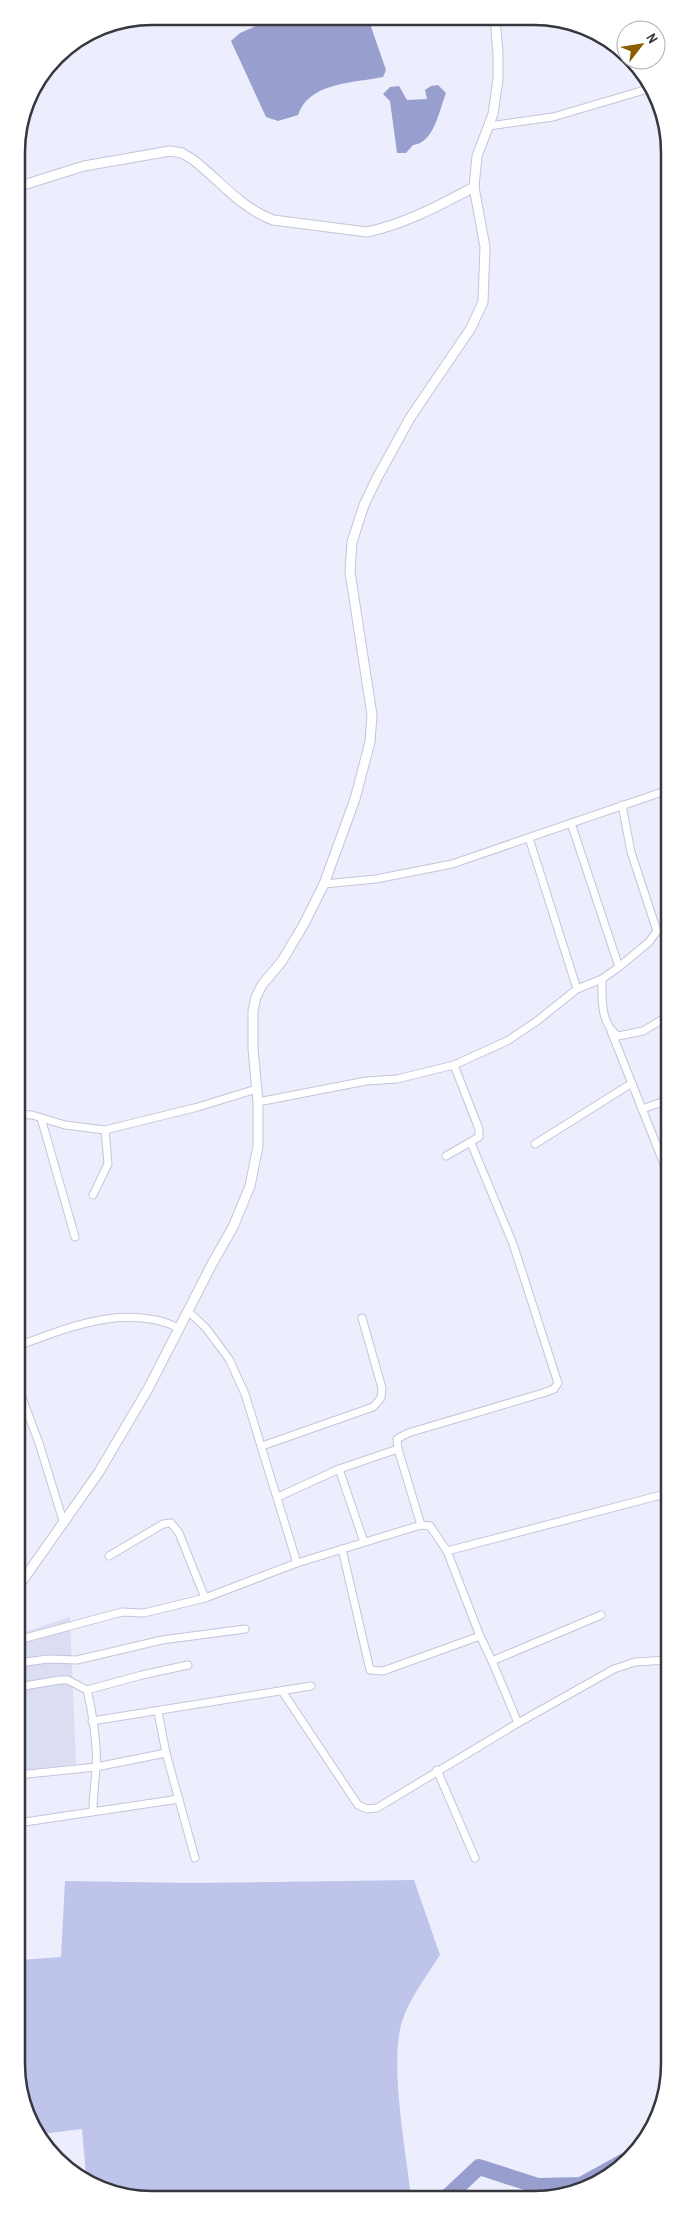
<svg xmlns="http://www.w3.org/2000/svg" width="686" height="2216" font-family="'Archivo Narrow',sans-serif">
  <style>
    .built { fill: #dbdef3 }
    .green { fill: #bfc4ea }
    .water { fill: #989ecd }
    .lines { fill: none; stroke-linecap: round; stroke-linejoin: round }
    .river { stroke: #989ecd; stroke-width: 16 }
    .minor-casing { stroke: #c3c5d9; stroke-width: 9 }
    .tertiary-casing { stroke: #c3c5d9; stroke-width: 11 }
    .minor { stroke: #fff; stroke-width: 7 }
    .tertiary { stroke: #fff; stroke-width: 9 }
    .rim { fill: none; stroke: #36373f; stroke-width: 2.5 }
  </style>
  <rect width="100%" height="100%" fill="#eceefe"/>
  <path class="built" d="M70,1617l6,147 -58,7v-137z"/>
  <path class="green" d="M414,1880l26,75c-14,22 -32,45 -39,70 -11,44 5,126 10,172h-285l-40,-21 -4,-47 -40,5 -23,-44v-130l42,-3 4,-76 128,2z"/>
  <g class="water">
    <path d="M277,17l91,1 18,52 -3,7c-29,6 -74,5 -85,38l-20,6 -12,-4 -35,-76 9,-8z"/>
    <path d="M438,85l8,8c-7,18 -12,50 -33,52l-7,8h-9l-7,-52 -7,-7 7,-7 9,-1 8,14 20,-1 -2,-9 6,-4z"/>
  </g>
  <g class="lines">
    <path class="river" d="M447,2197l32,-30 59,19 43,-1 49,-27"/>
    <defs>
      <g id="minor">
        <path d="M489,126l64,-9 95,-28"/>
        <path d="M529,838l48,151"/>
        <path d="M324,884l52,-5 76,-15 216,-74"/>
        <path d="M619,967l30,-25 8,-11 -26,-79 -9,-47"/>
        <path d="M602,979c0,20 -2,44 16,57l25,-5 25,-15"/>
        <path d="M611,1031l57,143"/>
        <path d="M258,1102l108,-21 31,-2 57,-14 53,-24 30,-20 40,-32 25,-10 17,-12 -48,-144"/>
        <path d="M642,1109l26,-9"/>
        <path d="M18,1114l14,1 33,10 40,5 93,-23 58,-18"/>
        <path d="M41,1118l34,119"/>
        <path d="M535,1144l97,-61"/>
        <path d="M446,1156l33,-19v-8l-25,-64"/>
        <path d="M93,1195l15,-31 -3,-34"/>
        <path d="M188,1311l18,17 23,31 16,35 52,169"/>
        <path d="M18,1346c51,-19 108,-43 161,-18"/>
        <path d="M18,1387l21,56 25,81"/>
        <path d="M262,1446l111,-39 8,-9 1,-10 -20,-70"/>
        <path d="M339,1469l25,73"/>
        <path d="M278,1497l61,-28 59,-20"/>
        <path d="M421,1525l-23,-76 -1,-10 11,-6 135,-40 11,-4 4,-6 -45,-139 -42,-101"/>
        <path d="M342,1549l28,121 13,1 97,-35"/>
        <path d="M447,1551l222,-58"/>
        <path d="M109,1556l54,-32 8,-1 8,10 26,65"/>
        <path d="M18,1640l104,-28 22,1 61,-15 92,-35 124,-38 9,1 17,25 33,85 12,25 26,62 96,-54 21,-7 34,-2"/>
        <path d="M492,1661l109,-46"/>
        <path d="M18,1663l30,-4 29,1 85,-20 83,-11"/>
        <path d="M18,1687l42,-7h8l19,10"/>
        <path d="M282,1691l76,114 9,4 10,-1 141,-85"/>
        <path d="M158,1712l8,41"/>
        <path d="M92,1721l219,-35"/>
        <path d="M437,1770l38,88"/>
        <path d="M18,1775l78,-8 70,-14 29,105"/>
        <path d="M93,1811c0,-15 2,-28 3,-43 2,-19 -4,-59 -9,-78l55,-15 46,-10"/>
        <path d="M18,1823l161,-24"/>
      </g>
      <g id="tertiary">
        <path d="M17,187l67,-21 86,-15 12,2 10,6c28,21 47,48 81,61l94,12c38,-8 73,-27 107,-45"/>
        <path d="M18,1587l81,-115 49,-83 64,-125 21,-37 17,-41 8,-40v-44l-5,-53v-38l3,-14 6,-12 20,-24 22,-37 20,-40 31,-85 15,-57 2,-27 -22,-143 2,-30 12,-37 13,-27 33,-60 61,-90 12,-26 2,-55 -11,-60 3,-31 16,-42 5,-35v-26l-3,-35"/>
      </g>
    </defs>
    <use href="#minor" class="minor-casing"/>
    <use href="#tertiary" class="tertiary-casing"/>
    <use href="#minor" class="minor"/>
    <use href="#tertiary" class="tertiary"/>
  </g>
  <path d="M0 0H686V2216H0ZM152 25H534A127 127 0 0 1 661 152V2064A127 127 0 0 1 534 2191H152A127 127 0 0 1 25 2064V152A127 127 0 0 1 152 25Z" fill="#fff" fill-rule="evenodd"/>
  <path class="rim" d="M152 25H534A127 127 0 0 1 661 152V2064A127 127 0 0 1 534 2191H152A127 127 0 0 1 25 2064V152A127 127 0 0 1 152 25Z"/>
  <g transform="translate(641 45) rotate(59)"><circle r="24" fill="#ffffff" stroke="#afafb2"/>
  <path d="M0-4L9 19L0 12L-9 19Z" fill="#895d00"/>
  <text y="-8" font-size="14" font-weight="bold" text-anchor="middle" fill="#36373f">N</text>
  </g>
</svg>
